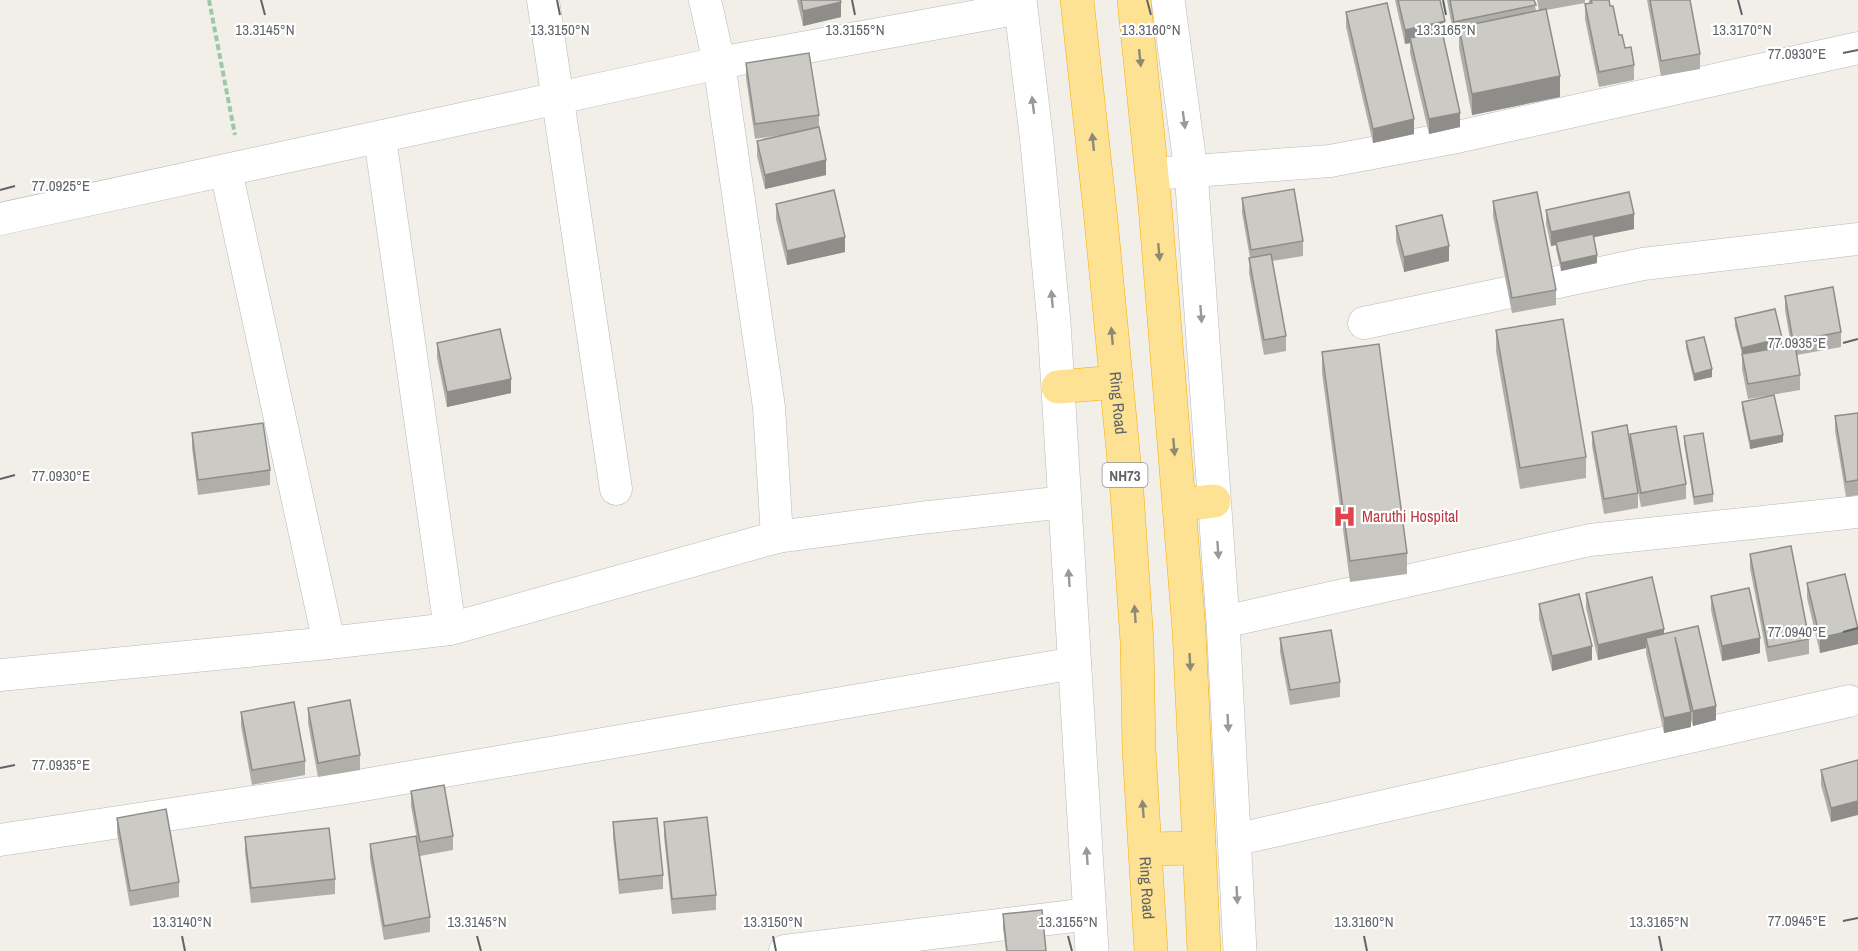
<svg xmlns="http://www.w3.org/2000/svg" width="1858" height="951" font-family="'Archivo Narrow',sans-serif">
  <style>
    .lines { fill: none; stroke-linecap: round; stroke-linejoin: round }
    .street-casing { stroke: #b5b8bc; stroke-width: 33 }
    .secondary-casing { stroke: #b6babf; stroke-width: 34 }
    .highway-casing { stroke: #f9ab00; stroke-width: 34 }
    .path { stroke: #9cc7a9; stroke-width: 4; stroke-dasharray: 6 3; stroke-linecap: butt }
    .street { stroke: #fff; stroke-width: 32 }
    .secondary { stroke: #fff; stroke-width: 33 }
    .highway { stroke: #fde293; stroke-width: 33 }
    .wall { fill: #afaea9 }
    .shaded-wall { fill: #8f8d8a }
    .building { fill: #cccac5; stroke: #8f8d8a; stroke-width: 1.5 }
    .oneway { fill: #8e8975 }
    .oneway2 { fill: #979a9d }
    .ticks { fill: none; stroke: #5f6368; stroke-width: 2 }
    .labels { text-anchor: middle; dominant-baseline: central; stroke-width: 4.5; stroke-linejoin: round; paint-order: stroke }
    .shield { fill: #fff; stroke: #8f9295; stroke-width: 1.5 }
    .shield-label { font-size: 15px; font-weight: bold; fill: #5f6368 }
    .street-label { font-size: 16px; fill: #5f6368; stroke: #fff }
    .health-label { font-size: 16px; fill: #be3a42; stroke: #fff; text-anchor: start }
    .ticks-label { font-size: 15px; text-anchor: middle; fill: #5f6368; stroke: #fff; stroke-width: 4.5; stroke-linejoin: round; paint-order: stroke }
  </style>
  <rect width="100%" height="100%" fill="#f1efe8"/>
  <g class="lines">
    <defs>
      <g id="street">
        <path d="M543,0l73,489"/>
        <path d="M705,0l14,63 50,344 8,130"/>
        <path d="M380,138l70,491"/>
        <path d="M226,171l103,472"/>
        <path d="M1152,174l178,-13 127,-24 401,-89"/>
        <path d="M0,219l719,-156 302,-55"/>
        <path d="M1364,323l279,-59 215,-25"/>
        <path d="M1223,622l367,-82 268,-28"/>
        <path d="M0,675l329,-32 121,-14 327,-92 143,-19 145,-16"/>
        <path d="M0,840l346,-52 729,-125"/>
        <path d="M1234,840l615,-139"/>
        <path d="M785,951l305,-37"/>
      </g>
      <g id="secondary">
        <path d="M1020,0l17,143 17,180 38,628"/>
        <path d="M1168,0l23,171 32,451 17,329"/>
      </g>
      <g id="highway">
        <path id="s1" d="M1077,0l24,220 26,273 10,149 2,107 12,202"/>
        <path d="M1134,0l21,206 34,424 15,321"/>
        <path d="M1058,387l58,-5"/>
        <path d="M1179,505l35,-4"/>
        <path d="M1146,849l53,-1"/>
      </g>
    </defs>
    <use href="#street" class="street-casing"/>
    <use href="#secondary" class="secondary-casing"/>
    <use href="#highway" class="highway-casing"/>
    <path class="path" d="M209,0l26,135"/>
    <use href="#street" class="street"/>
    <use href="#secondary" class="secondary"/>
    <use href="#highway" class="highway"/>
  </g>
  <g class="wall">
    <path d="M797,0h43l1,17 -38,9z"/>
    <path d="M1395,0h45l5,35 -2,1 17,91 -31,7 -19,-81v-10l-5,1z"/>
    <path d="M1447,0h87l2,11h3l-2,-11h48v3l-39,7 14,87 -88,18 -13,-67v-12l-5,1z"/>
    <path d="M1589,0h20l1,6 9,29 15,30v15l-35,7 -14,-68v-15l4,-1z"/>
    <path d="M1647,0h43l10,54v15l-39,7z"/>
    <path d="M1346,12l68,122 -41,9 -27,-116z"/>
    <path d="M746,63l73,52v13l7,47 -61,14 -8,-33v-15l30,-7 -32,5 -9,-61z"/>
    <path d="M1242,198l61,43v15l-31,5 14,75v15l-22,4 -15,-82 1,-15 -8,-45z"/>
    <path d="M1493,201l63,89v15l-44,8 -19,-97z"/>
    <path d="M776,204l69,48 -58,13 -11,-46z"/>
    <path d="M1546,210l88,19 -41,8 4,26 -36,8 -5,-22v-4l-5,1 -5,-22z"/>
    <path d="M1396,226l53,35 -45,11 -8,-31z"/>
    <path d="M1785,296l56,36v15l-44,8 3,20v15l-52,9 -6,-30v-15l-7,-28v-8l47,28 -19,4 28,-5 -6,-35z"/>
    <path d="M1496,330l90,127v21l-66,11 -24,-138z"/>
    <path d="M1686,341l26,36 -18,4 -8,-33z"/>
    <path d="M437,343l74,50 -64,14 -10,-49z"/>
    <path d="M1322,352l85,201v21l-57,8 -28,-209z"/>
    <path d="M1742,402l41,40 -33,7 -8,-40z"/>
    <path d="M1858,413v82l-12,2 -11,-66v-15z"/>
    <path d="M1592,432l38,15v-13l56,50v15l-45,8 -7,-39 4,25v15l-34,6 -12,-68z"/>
    <path d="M192,433l78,37v15l-72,10 -6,-47z"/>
    <path d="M1684,436l29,58v8l-19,3 -10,-61z"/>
    <path d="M1750,554l59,85v15l-41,8 -18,-94z"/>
    <path d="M1807,583l51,44v17l-38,9 -13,-55z"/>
    <path d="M1586,593l78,41 52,86 -23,6 -2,-6v7l-27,6 -18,-80v-5l-48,12 -12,-52z"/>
    <path d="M1711,596l49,57 -38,8 -11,-51z"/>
    <path d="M1539,604l53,56 -40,11 -13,-52z"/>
    <path d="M1280,638l60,44v15l-50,8 -10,-53z"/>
    <path d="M308,708l52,47v15l-42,7 -10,-54z"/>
    <path d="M241,712l64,49v14l-53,10 -11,-59z"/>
    <path d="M1858,760l-27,62 -10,-37v-15z"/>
    <path d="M411,791l42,45v14l-33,6 -9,-50z"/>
    <path d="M117,818l62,64v15l-49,9 -13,-73z"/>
    <path d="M613,822l50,53v14l-44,5 -6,-57z"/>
    <path d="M664,822l52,73v15l-44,4 -8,-77z"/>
    <path d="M245,837l90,42v15l-84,9 -6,-51z"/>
    <path d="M370,844l60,73v15l-46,8 -14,-81z"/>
    <path d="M1003,914l43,37h-40l-3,-22z"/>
  </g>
  <g class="shaded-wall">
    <path d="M841,2v15l-38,9v-15z"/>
    <path d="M1445,21v14l-34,8 -1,-5v5l-5,1v-14z"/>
    <path d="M1560,76v21l-88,18v-21z"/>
    <path d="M1460,113v14l-31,7v-15z"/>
    <path d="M1414,119v15l-41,9v-14z"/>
    <path d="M826,160v15l-61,14v-14z"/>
    <path d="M1634,214v15l-77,16 -1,-3v3l-5,1v-14z"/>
    <path d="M845,237v15l-58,13v-14z"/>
    <path d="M1449,246v15l-45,11v-15z"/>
    <path d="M1597,255v8l-36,8v-8z"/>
    <path d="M1782,338v8l-40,9v-7z"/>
    <path d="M1712,369v8l-18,4v-7z"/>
    <path d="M511,379v14l-64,14v-15z"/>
    <path d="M1783,435v7l-33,7v-8z"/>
    <path d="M1664,629v15l-18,-6v10l-48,12v-15z"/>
    <path d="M1858,629v15l-38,9v-15z"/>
    <path d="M1760,638v15l-38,8v-15z"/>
    <path d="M1592,646v14l-40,11v-15z"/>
    <path d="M1716,706v14l-23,6v-15z"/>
    <path d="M1691,712v15l-27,6v-15z"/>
    <path d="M1858,801v14l-27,7v-14z"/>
  </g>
  <g class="building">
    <path d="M801,0h39l1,2 -38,9z"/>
    <path d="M1398,0h42l5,21 -40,9z"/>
    <path d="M1450,0h84l2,5 -82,17z"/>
    <path d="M1591,0h18l1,6h3l6,29h3l3,13 6,-1 3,18 -35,7 -14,-68 7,-1z"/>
    <path d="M1650,0h40l10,54 -39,7z"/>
    <path d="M1387,3l27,116 -41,10 -27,-117z"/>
    <path d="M1546,9l14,67 -88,18 -13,-67z"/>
    <path d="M1442,31l18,82 -31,6 -19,-81z"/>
    <path d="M809,53l10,62 -64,9 -9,-61z"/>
    <path d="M819,127l7,33 -61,15 -8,-34z"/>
    <path d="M1294,189l9,52 -52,9 -9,-52z"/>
    <path d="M834,190l11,47 -58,14 -11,-47z"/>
    <path d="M1537,192l19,98 -44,8 -19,-97z"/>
    <path d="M1629,192l5,22 -83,18 -5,-22z"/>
    <path d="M1442,215l7,31 -45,11 -8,-31z"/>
    <path d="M1593,234l4,21 -36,8 -5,-21z"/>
    <path d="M1271,254l15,82 -22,4 -15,-82z"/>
    <path d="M1833,287l8,45 -48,9 -8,-45z"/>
    <path d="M1775,309l7,29 -40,10 -7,-30z"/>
    <path d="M1563,319l23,138 -66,11 -24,-138z"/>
    <path d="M500,329l11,50 -64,13 -10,-49z"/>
    <path d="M1704,337l8,32 -18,5 -8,-33z"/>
    <path d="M1379,344l28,209 -57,8 -28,-209z"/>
    <path d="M1795,345l5,30 -52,9 -6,-30z"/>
    <path d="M1774,395l9,40 -33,6 -8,-39z"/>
    <path d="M1858,413v67l-12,2 -11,-66z"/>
    <path d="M263,423l7,47 -72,10 -6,-47z"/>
    <path d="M1627,425l11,68 -34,6 -12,-67z"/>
    <path d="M1676,426l10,58 -45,9 -11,-59z"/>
    <path d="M1703,433l10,61 -19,3 -10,-61z"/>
    <path d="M1791,546l18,93 -41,8 -18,-93z"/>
    <path d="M1845,574l13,55 -38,9 -13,-55z"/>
    <path d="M1652,577l12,52 -66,16 -12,-52z"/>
    <path d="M1749,588l11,50 -38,8 -11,-50z"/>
    <path d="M1579,594l13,52 -40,10 -13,-52z"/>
    <path d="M1698,626l18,80 -23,5 -18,-74 16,75 -27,6 -18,-80z"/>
    <path d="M1331,630l9,52 -50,8 -10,-52z"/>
    <path d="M350,700l10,55 -42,8 -10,-55z"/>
    <path d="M294,702l11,59 -53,9 -11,-58z"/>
    <path d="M1858,760v41l-27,7 -10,-38z"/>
    <path d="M444,785l9,51 -33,6 -9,-51z"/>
    <path d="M166,809l13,73 -49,9 -13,-73z"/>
    <path d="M707,817l9,78 -44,4 -8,-77z"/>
    <path d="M657,818l6,57 -44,5 -6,-58z"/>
    <path d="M329,828l6,51 -84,9 -6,-51z"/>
    <path d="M416,836l14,81 -46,9 -14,-82z"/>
    <path d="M1042,910l4,41h-39l-4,-37z"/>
  </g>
  <defs><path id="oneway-solid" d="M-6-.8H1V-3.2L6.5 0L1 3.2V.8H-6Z" transform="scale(1.5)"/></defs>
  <g class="oneway">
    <use href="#oneway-solid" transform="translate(1140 58) rotate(84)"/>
    <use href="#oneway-solid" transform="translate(1093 142) rotate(-96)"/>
    <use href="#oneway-solid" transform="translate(1159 252) rotate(85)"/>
    <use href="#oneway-solid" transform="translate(1112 336) rotate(-95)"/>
    <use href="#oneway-solid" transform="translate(1174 447) rotate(85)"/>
    <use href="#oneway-solid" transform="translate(1135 614) rotate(-94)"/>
    <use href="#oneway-solid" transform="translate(1190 662) rotate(87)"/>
    <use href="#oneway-solid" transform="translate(1143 809) rotate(-94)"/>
  </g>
  <g class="oneway2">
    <use href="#oneway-solid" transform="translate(1033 105) rotate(-97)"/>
    <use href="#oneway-solid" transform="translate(1184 120) rotate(82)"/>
    <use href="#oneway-solid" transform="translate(1052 299) rotate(-95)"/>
    <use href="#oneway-solid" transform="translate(1201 314) rotate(86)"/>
    <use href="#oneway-solid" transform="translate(1218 550) rotate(86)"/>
    <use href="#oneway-solid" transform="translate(1069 578) rotate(-94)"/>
    <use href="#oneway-solid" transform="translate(1228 723) rotate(87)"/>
    <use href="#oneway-solid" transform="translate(1087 856) rotate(-94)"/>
    <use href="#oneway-solid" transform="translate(1237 895) rotate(87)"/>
  </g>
  <path class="ticks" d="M261,0l4,15M557,0l3,15M852,0l3,15M1147,0l4,15M1443,0l3,15M1738,0l4,15M1843,53l15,-3M0,190l15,-4M1843,343l15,-4M0,479l15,-4M1843,632l15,-4M0,768l15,-3M1843,921l15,-3M182,936l3,15M477,936l4,15M773,936l3,15M1068,936l4,15M1364,936l3,15M1659,936l3,15"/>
  <defs>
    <symbol id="hospital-bare" viewBox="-9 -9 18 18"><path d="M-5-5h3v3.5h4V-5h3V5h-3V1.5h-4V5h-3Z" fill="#e0444e" stroke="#fff" stroke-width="2.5" paint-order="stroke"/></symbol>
  </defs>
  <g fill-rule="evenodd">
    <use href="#hospital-bare" x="1328" y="500" width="33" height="33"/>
  </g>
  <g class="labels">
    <rect class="shield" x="1102.5" y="463" width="45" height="24" rx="4.5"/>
    <g class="shield-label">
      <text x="1125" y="475">NH73</text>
    </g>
    <g class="street-label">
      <text stroke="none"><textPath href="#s1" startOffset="405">Ring Road</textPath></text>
      <text stroke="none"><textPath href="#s1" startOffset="891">Ring Road</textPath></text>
    </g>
    <g class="health-label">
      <text x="1362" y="516">Maruthi Hospital</text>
    </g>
  </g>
  <g class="ticks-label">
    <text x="855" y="35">13.3155°N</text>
    <text x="1151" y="35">13.3160°N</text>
    <text x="1446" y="35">13.3165°N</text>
    <text x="1742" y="35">13.3170°N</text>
    <text x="265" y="35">13.3145°N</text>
    <text x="560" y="35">13.3150°N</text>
    <text x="1797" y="59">77.0930°E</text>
    <text x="61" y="191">77.0925°E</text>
    <text x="1797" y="348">77.0935°E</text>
    <text x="61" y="481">77.0930°E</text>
    <text x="1797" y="637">77.0940°E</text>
    <text x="61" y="770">77.0935°E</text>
    <text x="1797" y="926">77.0945°E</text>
    <text x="182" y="927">13.3140°N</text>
    <text x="477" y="927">13.3145°N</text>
    <text x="773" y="927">13.3150°N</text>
    <text x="1068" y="927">13.3155°N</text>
    <text x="1364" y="927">13.3160°N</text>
    <text x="1659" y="927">13.3165°N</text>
  </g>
</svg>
